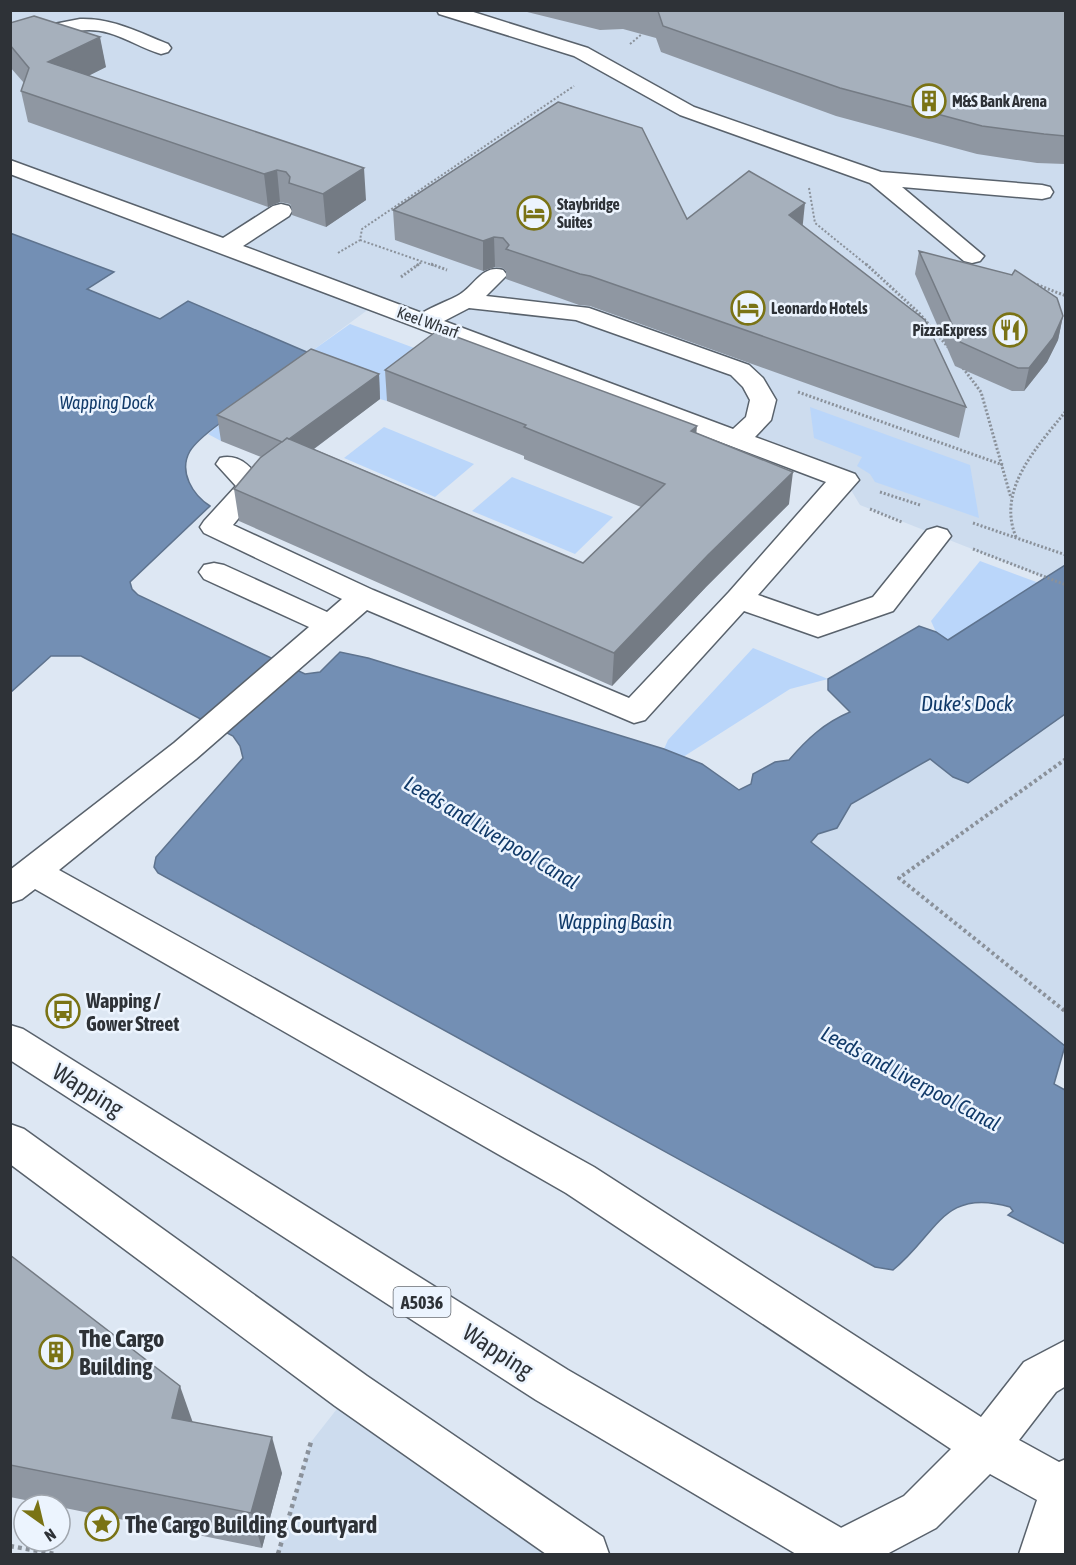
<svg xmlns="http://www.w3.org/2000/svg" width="1076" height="1565" font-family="'Asap Condensed',sans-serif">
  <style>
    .built { fill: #cddcee }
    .green { fill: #bad6fa }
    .water { fill: #738fb4; stroke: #5e738e; stroke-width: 1.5 }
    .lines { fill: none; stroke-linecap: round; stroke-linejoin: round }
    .minor-casing { stroke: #59626c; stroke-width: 3 }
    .highway-casing { stroke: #59626c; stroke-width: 3 }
    .path-far3 { stroke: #8a919a; stroke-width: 2; stroke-dasharray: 2 2; stroke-linecap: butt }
    .path-far2 { stroke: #8a919a; stroke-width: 3; stroke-dasharray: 2 2; stroke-linecap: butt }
    .path-far1 { stroke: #8a919a; stroke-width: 4; stroke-dasharray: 3 3; stroke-linecap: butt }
    .path { stroke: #8a919a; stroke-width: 4.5; stroke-dasharray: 4 4; stroke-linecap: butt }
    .minor { fill: #fff; fill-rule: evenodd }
    .highway { fill: #fff; fill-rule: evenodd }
    .wall { fill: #8f97a2 }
    .shaded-wall { fill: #747b84 }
    .building { fill: #a6b0bc; stroke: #747b84; stroke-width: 1.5 }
    .labels { text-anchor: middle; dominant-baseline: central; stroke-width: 5; stroke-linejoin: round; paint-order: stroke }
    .far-poi-label { font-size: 16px; font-weight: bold; fill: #2e3237; stroke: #ecf4fe; text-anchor: start }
    .far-street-label { font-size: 16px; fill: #2e3237; stroke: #ecf4fe }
    .far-water-label { font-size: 18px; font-style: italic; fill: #113a69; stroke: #ecf4fe }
    .shield { fill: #ecf4fe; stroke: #676c73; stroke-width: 1.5 }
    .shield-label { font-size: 18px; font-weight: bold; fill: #2e3237 }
    .poi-label { font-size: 20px; font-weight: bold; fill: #2e3237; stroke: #ecf4fe; text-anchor: start }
    .water-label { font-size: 21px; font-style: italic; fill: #113a69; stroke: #ecf4fe }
    .near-street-label { font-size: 24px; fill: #2e3237; stroke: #ecf4fe }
    .near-poi-label { font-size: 24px; font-weight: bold; fill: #2e3237; stroke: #ecf4fe; text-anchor: start }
  </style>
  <rect width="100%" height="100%" fill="#dde7f3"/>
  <g class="built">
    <path d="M10,11h1055v554l-19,13 -186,-73 -15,-25 -468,-177 -68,50 -121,-52 -28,18 -73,-31 26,-16 -102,-39z"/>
    <path d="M1065,714v332l-254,-204 7,-8 19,-6 13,-24 81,-45 22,18 15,6z"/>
    <path d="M351,1391l235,163h-309l34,-112z"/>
  </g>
  <g class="green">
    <path d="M350,324l91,34 -54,43 -7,-2 -159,42 -13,-7 101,-81z"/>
    <path d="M810,407l160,58 9,53 -104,-36 -5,-8 -13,-8 5,-9 -48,-19z"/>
    <path d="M384,427l90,37 -39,33 -91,-39z"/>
    <path d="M512,477l101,40 -38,37 -103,-43z"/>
    <path d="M980,561l59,22 -92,57 -11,-8 -5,-11z"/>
    <path d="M753,648l75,31 -38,10 -107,68 -19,-8 4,-9z"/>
  </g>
  <path class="water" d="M10,233l104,39 -27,17 73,30 28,-18 121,52c-27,21 -54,42 -81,64 -12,10 -29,20 -38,34 -12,21 3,44 20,55l-80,76 2,7 6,6 167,79 15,-2 20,-20 28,6 296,91 38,15 37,26 12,-6 2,-10 22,-12 14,-2c18,-21 35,-37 61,-48l-22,-22v-11l91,-53 17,6 12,8 117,-75v149l-97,69 -15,-6 -23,-18 -79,45 -14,24 -19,6 -7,8 254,204 -11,38 11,6v154l-57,-29 5,-4 -3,-4c-68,-20 -73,28 -117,63l-18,-3 -717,-394 -4,-6 2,-10 87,-99 -3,-12 -7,-10 -152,-80h-30l-40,36z"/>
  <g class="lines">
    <defs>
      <g id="minor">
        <path d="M437,10h30l121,38 106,59 187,65 161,13 8,2 3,5 -3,5 -8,2 -140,-12 82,69 -4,5 -8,2 -8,-2 -94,-78 -190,-68 -106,-59 -135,-42z"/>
        <path d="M80,19c32,-1 58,13 88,25l3,4 -3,4 -7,2c-18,-5 -34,-16 -52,-21 -37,-11 -65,12 -99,21v-13l39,-16z"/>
        <path d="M10,160l213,78 50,-32 8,-2 8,2 3,5 -3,5 -46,30 179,67c12,-7 23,-11 35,-17 17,-8 24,-32 46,-26l4,5 -21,21 103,12 160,57 14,13 13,22 -5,20 -16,17 100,37 4,6 -101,115 60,21 55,-19 54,-67 10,-3 10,3 4,6 -58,75 -75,26 -74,-26 -99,109 -11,3 -267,-113 -171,149 -137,111 535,297 387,250 43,-55 42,-22v46l-10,6 -37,48 40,22 7,-3 -1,95h-46l18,-54 -47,-26 -54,54 -49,26h-70l6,-17 81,-41 47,-47 -385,-256 -531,-304 -13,10 -12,4v-33l164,-127 135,-116 -105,-48 -5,-7 5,-7 10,-2 10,2 103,47 15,-13 -138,-66 -4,-6 4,-6 32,-35 -20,-22 4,-6c21,-5 34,12 45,28l-32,39 140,65 256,108 100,-106 97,-110 -816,-308zM469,308l107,12 155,55 12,12 7,13 -4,17 -13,12 -289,-108z"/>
      </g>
      <g id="highway">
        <path d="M10,1025l13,4 545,341 289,167 6,17h-67l-260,-154 -526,-340z"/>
        <path d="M10,1124l14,5 343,247 236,161 6,17h-63l-211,-148 -325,-242z"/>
      </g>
    </defs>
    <use href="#minor" class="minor-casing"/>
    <use href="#highway" class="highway-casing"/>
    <g class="path-far3">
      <path d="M630,44l12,-10"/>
      <path d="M809,188l6,35 53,43"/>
      <path d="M360,240l75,26"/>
      <path d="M338,253l22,-13 2,-11 212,-143"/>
      <path d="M416,266l6,-4"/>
    </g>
    <g class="path-far2">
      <path d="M431,264l16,6"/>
      <path d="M866,264l53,49 29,34"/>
      <path d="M401,277l18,-13"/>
      <path d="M1033,283l33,13"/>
      <path d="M963,368l18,24 30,106"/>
      <path d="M798,392l205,73"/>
      <path d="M880,492l40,13"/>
      <path d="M870,509l32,13"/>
      <path d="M973,523l93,32"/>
      <path d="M1016,537c-20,-48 22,-91 50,-126"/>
      <path d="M973,549l93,36"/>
    </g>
    <path class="path-far1" d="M1066,759l-167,119 167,134"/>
    <g class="path">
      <path d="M10,1546l45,8"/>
      <path d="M278,1554l33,-112"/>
    </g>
    <use href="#minor" class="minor"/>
    <use href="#highway" class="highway"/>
  </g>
  <g class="wall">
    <path d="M519,10h546v154l-28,-1 -60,-9 -141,-38 -175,-64 -5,-14 -33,-9 -23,1z"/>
    <path d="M10,21l1,2 95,44 -18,9 278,124 -40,27 -34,-12 -1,-9 -1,-2 -10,-2 -12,5 -240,-85 -7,-31 3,-8 -14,-16z"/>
    <path d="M393,210l294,9 115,6 164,182 -7,31 -369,-132 -11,-1 -73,-26v-8l-3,-3 -8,-1 -12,4 -88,-31z"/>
    <path d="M919,251l144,65 -5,24 -11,22 -23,29h-12l-57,-25 -40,-92z"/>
    <path d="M385,370l311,63 93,71 -83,83 -94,99 -373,-165 -5,-32 27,-32 -40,-16 -4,-26 162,-41 1,25 -66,50 269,114 58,-56 -117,-48v-3l-137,-55z"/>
    <path d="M10,1255l182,167 90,51 -20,75 -202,-41v-2h-10l-40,-8z"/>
  </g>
  <g class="shaded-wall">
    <path d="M100,37l6,30 -52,26 -6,-31z"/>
    <path d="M364,168l2,32 -40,27 -3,-33z"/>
    <path d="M277,170l3,32 -12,5 -4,-33z"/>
    <path d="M805,203l-3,29 -13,-17z"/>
    <path d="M494,237l1,30 -12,4v-30z"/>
    <path d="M1063,316l-5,24 -11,22 -23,29 5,-23z"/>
    <path d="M379,374l1,25 -93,70 -3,-26z"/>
    <path d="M697,426l-3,32 -3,-27z"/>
    <path d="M793,472l-4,32 -83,83 -94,99 2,-33 94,-98z"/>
    <path d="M180,1386l13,37 -21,-5z"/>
    <path d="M272,1437l10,36 -20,75 -11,-35z"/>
  </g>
  <g class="building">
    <path d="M655,10h410v126l-21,-2 -62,-8 -142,-38 -177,-62 -5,-15z"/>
    <path d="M34,16l66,21 -52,25 316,106 -41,26 -34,-11 1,-6 -4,-5 -9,-2 -13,4 -243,-83 8,-23 -19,-23v-22z"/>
    <path d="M558,102l84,26 45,91 62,-48 56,32 -16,12 136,105 41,87 -376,-131 -10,-2 -74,-25 3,-4 -6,-7 -9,-1 -11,4 -90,-31z"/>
    <path d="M919,251l93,24 3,-5 42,28 6,18 -10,22 -24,30h-11l-58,-26z"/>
    <path d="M438,330l259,96 -6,5 102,41 -85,83 -94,98 -380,-164 26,-31 27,-20 296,125 82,-79 -141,-57 2,-2 -141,-55z"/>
    <path d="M311,349l68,25 -90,65 -2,-1 -5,4 -65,-27z"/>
    <path d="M10,1255l170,131 -8,32 100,19 -21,76 -241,-48z"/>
  </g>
  <defs>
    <symbol id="building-ring" viewBox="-11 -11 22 22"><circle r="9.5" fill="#ecf4fe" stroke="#7a7315" stroke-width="1.5"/><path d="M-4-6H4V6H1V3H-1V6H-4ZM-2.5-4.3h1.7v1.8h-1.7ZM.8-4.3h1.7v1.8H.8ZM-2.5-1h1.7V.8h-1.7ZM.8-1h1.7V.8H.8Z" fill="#7a7315"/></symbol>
    <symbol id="hotel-ring" viewBox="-11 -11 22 22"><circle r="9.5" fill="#ecf4fe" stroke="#7a7315" stroke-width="1.5"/><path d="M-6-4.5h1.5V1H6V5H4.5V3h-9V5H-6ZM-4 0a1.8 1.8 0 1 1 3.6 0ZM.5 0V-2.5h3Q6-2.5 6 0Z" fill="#7a7315"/></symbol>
    <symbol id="restaurant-ring" viewBox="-11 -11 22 22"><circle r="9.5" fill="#ecf4fe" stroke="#7a7315" stroke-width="1.5"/><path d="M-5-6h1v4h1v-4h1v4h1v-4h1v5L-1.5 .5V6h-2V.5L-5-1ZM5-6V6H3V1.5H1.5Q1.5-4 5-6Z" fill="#7a7315"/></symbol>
    <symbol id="bus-ring" viewBox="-11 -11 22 22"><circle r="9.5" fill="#ecf4fe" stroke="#7a7315" stroke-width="1.5"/><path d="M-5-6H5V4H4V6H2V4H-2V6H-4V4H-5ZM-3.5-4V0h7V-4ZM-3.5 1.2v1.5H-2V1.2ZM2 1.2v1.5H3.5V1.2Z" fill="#7a7315"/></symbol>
    <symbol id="sight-ring" viewBox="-11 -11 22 22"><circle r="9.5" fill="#ecf4fe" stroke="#7a7315" stroke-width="1.5"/><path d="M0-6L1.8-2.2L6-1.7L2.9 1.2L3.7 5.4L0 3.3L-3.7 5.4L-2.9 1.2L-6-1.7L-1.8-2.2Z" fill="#7a7315"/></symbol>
  </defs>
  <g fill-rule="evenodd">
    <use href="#building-ring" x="910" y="82" width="38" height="38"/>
    <use href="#hotel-ring" x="515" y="194" width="38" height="38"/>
    <use href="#hotel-ring" x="729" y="289" width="38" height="38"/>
    <use href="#restaurant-ring" x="991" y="311" width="38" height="38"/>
    <use href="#bus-ring" x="44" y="992" width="38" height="38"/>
    <use href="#building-ring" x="37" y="1333" width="38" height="38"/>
    <use href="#sight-ring" x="83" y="1505" width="38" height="38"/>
  </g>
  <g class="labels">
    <g class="far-poi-label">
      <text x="952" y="101">M&amp;S Bank Arena</text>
      <text x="557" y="204">Staybridge<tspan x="557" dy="18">Suites</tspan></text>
      <text x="771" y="308">Leonardo Hotels</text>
      <text x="987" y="330" text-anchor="end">PizzaExpress</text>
    </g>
    <g class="far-street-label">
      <text transform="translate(428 322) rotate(20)">Keel Wharf</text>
    </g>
    <g class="far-water-label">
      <text x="107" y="402">Wapping Dock</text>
    </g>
    <rect class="shield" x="393.5" y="1287" width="57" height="30" rx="4.5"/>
    <g class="shield-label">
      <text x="422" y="1302">A5036</text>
    </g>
    <g class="poi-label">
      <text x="86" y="1000">Wapping /<tspan x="86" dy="23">Gower Street</tspan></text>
    </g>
    <g class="water-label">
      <text x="967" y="703">Duke's Dock</text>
      <text transform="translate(492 832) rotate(31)">Leeds and Liverpool Canal</text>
      <text x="615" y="921">Wapping Basin</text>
      <text transform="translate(911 1078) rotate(28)">Leeds and Liverpool Canal</text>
    </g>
    <g class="near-street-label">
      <text transform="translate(88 1090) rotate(32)">Wapping</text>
      <text transform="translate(498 1351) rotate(33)">Wapping</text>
    </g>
    <g class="near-poi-label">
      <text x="79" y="1338">The Cargo<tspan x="79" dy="28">Building</tspan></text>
      <text x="125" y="1524">The Cargo Building Courtyard</text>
    </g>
  </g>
  <rect width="1076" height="1565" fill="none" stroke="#2e3237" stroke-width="24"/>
  <g transform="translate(42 1523) rotate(146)"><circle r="28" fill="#ecf4fe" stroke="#a0a6ae" stroke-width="1.5"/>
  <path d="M0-4.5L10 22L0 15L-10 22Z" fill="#7a7315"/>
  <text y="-9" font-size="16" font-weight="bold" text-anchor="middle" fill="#2e3237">N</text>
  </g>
</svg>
